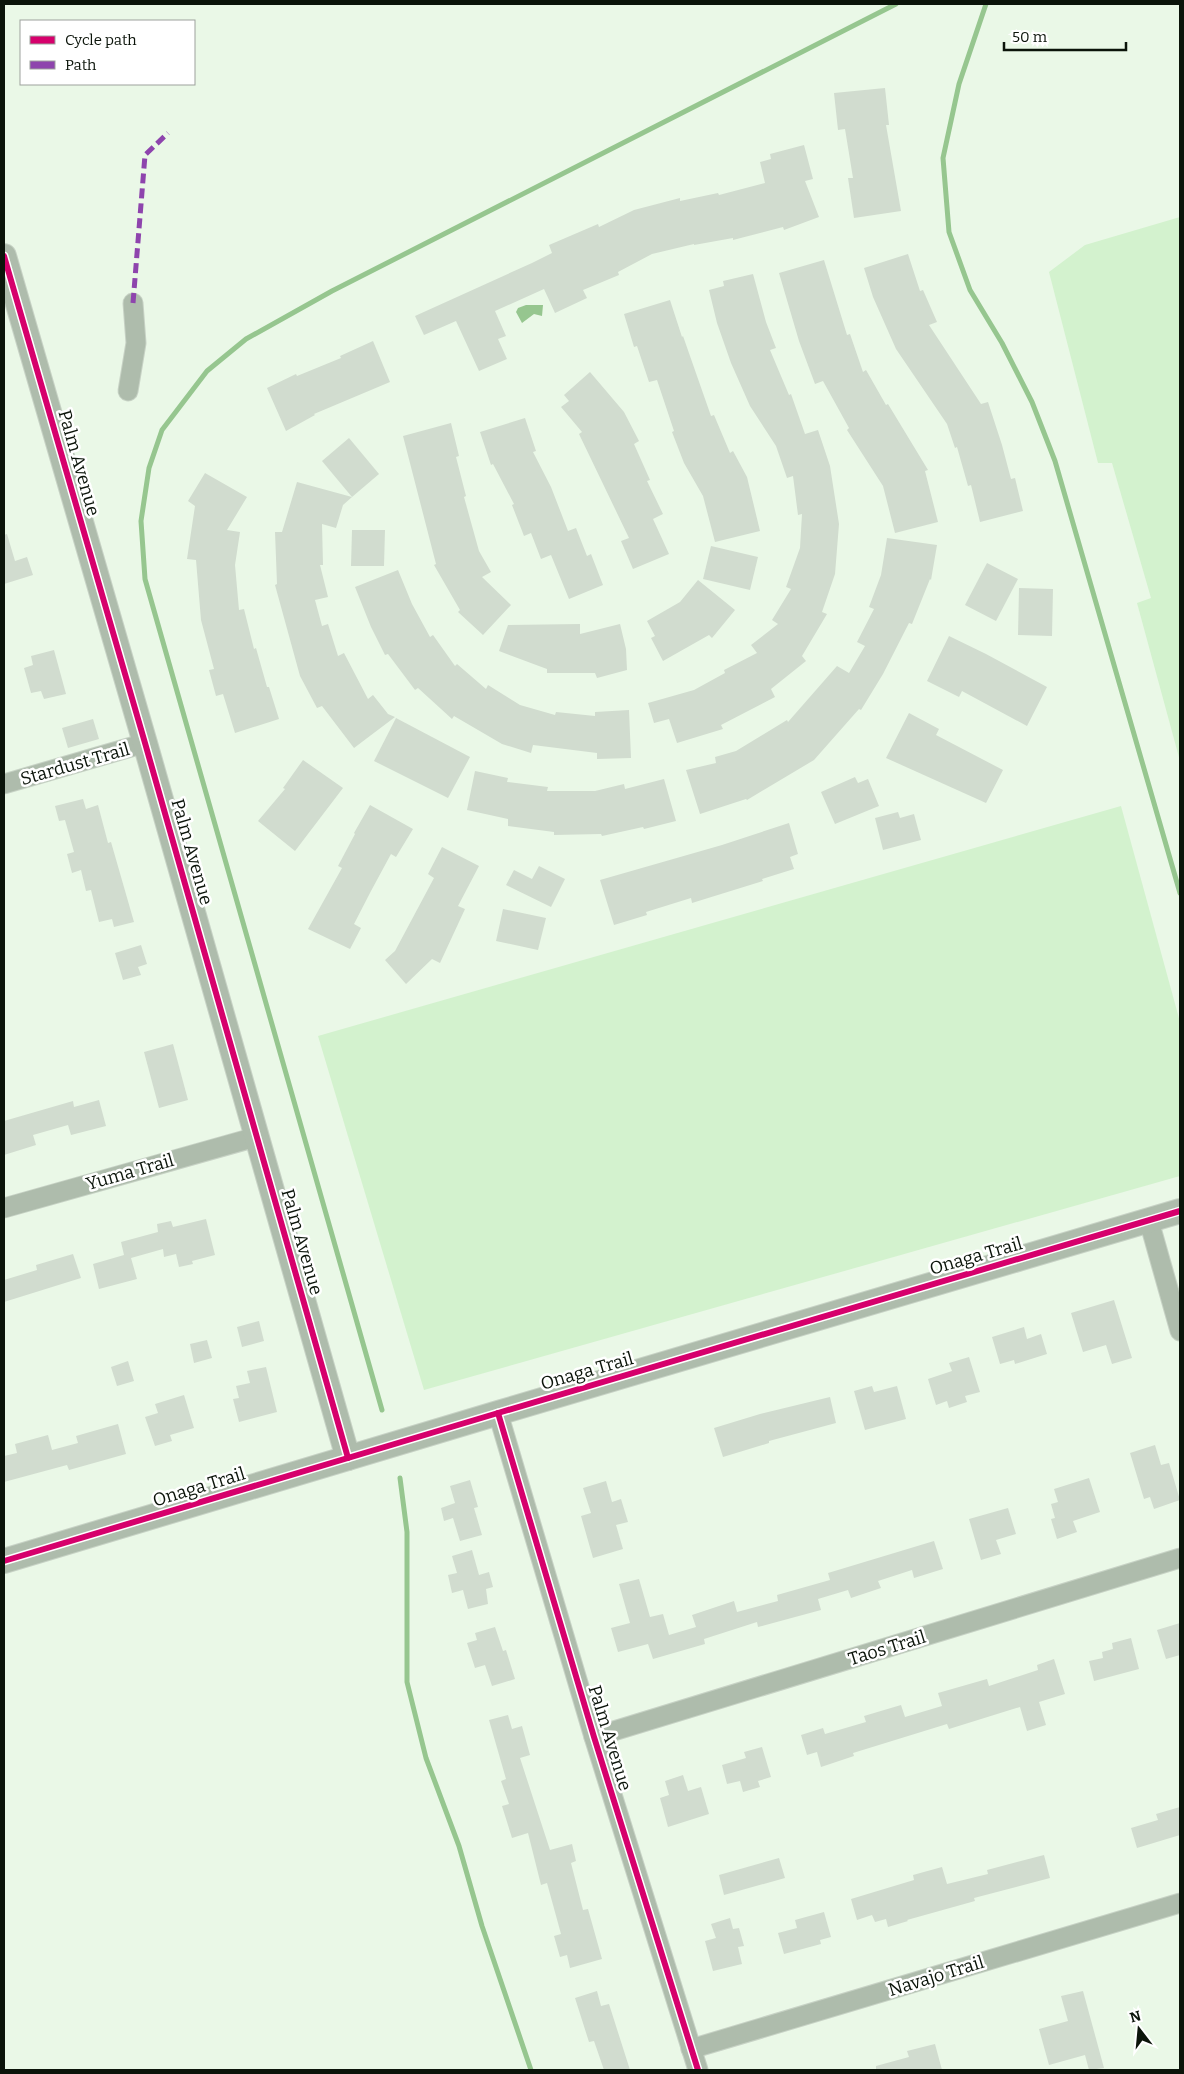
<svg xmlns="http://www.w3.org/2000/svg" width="1184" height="2074" font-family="Bitter,serif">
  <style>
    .green { fill: #d3f2ce }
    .water { fill: #96c68f }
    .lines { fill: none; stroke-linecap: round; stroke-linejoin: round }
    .stream { stroke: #96c68f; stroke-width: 5 }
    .building { fill: #d1dccf }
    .minor-casing { stroke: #c7d2c5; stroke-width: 21 }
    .tertiary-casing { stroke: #c7d2c5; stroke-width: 26 }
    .minor { stroke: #aebcac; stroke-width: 19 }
    .tertiary { stroke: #aebcac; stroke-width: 24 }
    .quiet { stroke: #8e44ad; stroke-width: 5; stroke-dasharray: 10 5; stroke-linecap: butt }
    .cycleway-casing { stroke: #fff; stroke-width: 9 }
    .cycleway { stroke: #d6006c; stroke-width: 6 }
    .labels { text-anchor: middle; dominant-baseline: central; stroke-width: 5; stroke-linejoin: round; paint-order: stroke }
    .street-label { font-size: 18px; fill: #0b140a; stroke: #fff }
  </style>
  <rect width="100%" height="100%" fill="#eaf8e7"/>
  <g class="green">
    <path d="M1180,217v544l-43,-158 14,-5 -39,-135h-14l-49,-191 36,-27z"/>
    <path d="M1121,806l59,216v154l-756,214 -106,-354z"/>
  </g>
  <path class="water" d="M526,305h17l-1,11 -8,-2 -12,9 -6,-11 2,-4z"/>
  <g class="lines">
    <g class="stream">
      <path d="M986,4l-27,80 -16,74 6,74 21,58 32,53 30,59 23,59 125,432"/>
      <path d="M382,1410l-237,-831 -4,-58 8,-53 13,-38 45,-59 39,-32 86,-48 564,-287"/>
      <path d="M400,1478l7,54v150l19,76 33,88 23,80 49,144"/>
    </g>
  </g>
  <g class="building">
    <path d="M885,88l4,37h-3l15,86 -47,7 -6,-40h5l-8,-49 -7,1 -4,-37z"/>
    <path d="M804,145l9,34 -8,2 14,36 -35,13 -1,-3 -50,13v-2l-39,7v-1l-42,10 -34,18 1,3 -36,15 4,8 -32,15 -11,-24 -49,22 11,25 -8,3 9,20 -28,12 -23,-50 -32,14 -9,-19 117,-53 20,-10 -3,-8 49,-21 1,3 35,-17 46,-12v3l38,-8 1,2 46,-12 -5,-21 11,-3 -1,-5z"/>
    <path d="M908,254l12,37 3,-1 14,32 -8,3 52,79 7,-2 14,43 9,34 4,-1 8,33 -43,11 -9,-37 -3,1 -11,-39 -2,1 -8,-24 -51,-75 -23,-52 -9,-29z"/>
    <path d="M824,260l23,75 3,-1 13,38 3,-2 20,35 2,-1 40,66 -3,1 13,51 -43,11 -12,-47 -36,-56 2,-2 -26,-47 -8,3 -16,-43 -20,-68z"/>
    <path d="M753,274l13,48 10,26 -6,2 19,45 2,-1 14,40 13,-4 12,36 9,58 -4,50 -13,38 5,2 -25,42 4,5 -35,28 4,8 -54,28 2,4 -46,14 -8,-24 -15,4 -6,-20 46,-13 31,-17 -1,-3 33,-17 -6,-8 27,-21 -6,-4 19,-31 -5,-2 14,-39 2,-34 -4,1 -5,-39 -6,2 -11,-32 -26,-40 -19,-43 -14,-40 -8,-33 15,-4 -1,-5z"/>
    <path d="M670,300l12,37 1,-1 28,80 3,-1 16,38 3,-2 14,26 13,54 -45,11 -12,-46 -19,-33 -12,-31 2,-1 -17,-51 -8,2 -12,-36 -3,1 -10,-33z"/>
    <path d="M373,341l17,41 -76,32 1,1 -29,16 -19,-43 29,-14 1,2 44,-18 -1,-2z"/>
    <path d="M590,372l34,40 15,29 -5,3 16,36 -3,1 16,33 -10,5 16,35 -36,15 -12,-28 8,-3 -50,-104 3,-2 -21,-25 8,-6 -5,-6z"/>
    <path d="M525,418l11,33 -3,1 18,35 17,44 8,-3 11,28 4,-2 12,31 -34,14 -18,-44 -10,4 -10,-26 -7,3 -12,-31 2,-1 -21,-40 -2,1 -11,-33z"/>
    <path d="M451,423l8,33 -3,1 10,39 -2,1 15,54 12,21 -9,5 29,28 -28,30 -25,-23 2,-2 -26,-45 2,-1 -33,-128z"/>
    <path d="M349,438l30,36 -27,23 -30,-36z"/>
    <path d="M205,473l42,24 -20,33 13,2 -5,33 4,45 5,-1 10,40 2,-1 11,39h2l10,32 -44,14 -12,-39 -7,2 -7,-26 5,-1 -13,-49 -5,-60 -9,-1 8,-53 -7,-5z"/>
    <path d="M297,482l55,15 -9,8 -7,23 -14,-4 1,41h-3l8,32 -13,3 7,26 6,-2 10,32 6,-3 24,46 5,-4 15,19 7,3 -41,31 -32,-42 -5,2 -17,-32 -25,-91 2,-1 -2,-52h7z"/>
    <path d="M352,530h33l-1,36h-33z"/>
    <path d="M7,534l8,27 12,-4 6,18 -29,9v-49z"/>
    <path d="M887,538l50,7 -6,35 -1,-1 -18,45 -3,-1 -26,51 -22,36 -2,-1 -45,51 -67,40 -1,-1 -46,15 -14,-44 30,-7 -1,-6 21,-6 51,-31 1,2 49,-56 12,7 16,-27 -8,-4 17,-33 -5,-2 12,-32z"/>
    <path d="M711,546l47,11 -8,33 -47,-11z"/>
    <path d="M987,563l31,16 -22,42 -31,-16z"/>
    <path d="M398,570l14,34 18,33 3,-2 22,31 2,-2 29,25 2,-4 32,20 35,10 1,-3 39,4v-4l34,-2 2,48 -34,1v-6l-64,-8 -2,8 -29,-9 -48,-28 -2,3 -34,-31 -3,2 -27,-36 -3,1 -14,-28 -16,-40z"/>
    <path d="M698,580l37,30 -23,28 -3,-3 -46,26 -12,-23 4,-2 -8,-15 33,-19z"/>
    <path d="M1019,588l34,1 -1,47 -34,-1z"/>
    <path d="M580,624v10l40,-10 6,25 1,21 -30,8 -2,-5h-48v-4l-48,-18 9,-26z"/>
    <path d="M949,636l37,18 61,33 -20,39 -65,-35 -3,6 -32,-16z"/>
    <path d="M54,650l12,44 -22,5 -3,-8 -10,2 -7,-25 9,-3 -2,-9z"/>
    <path d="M909,713l30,16 -3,6 67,35 -17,33 -100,-45z"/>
    <path d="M396,718l74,39 -22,41 -74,-37z"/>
    <path d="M93,719l6,20 -31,9 -6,-20z"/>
    <path d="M303,760l40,28 -48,63 -37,-30 27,-32 -2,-1z"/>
    <path d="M475,771l33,7 -1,4 41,5 -1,4h48l29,-7 1,5 39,-10 12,42 -32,8 -1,-2 -41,9 -1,-2 -47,1v-3l-46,-6v-7l-41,-9z"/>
    <path d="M855,777l3,6 10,-4 11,27 -44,18 -14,-32z"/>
    <path d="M83,799l3,10 12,-4 10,38 3,-1 23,80 -20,5 -2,-8 -13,3 -8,-32 -5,1 -5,-21 -9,3 -5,-19 7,-2 -9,-32 -6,1 -4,-15z"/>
    <path d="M370,805l43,24 -17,28 -5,-3 -20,37 -17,33 7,4 -11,21 -42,-20 34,-61 -4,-2 17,-32 -1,-1z"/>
    <path d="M898,812l2,6 14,-4 7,26 -38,10 -8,-32z"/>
    <path d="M789,823l9,31 -8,3 4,12 -32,10 1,2 -71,22 -1,-5 -45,14 1,3 -33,10 -14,-45 122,-35z"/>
    <path d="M442,847l37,19 -21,40 7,3 -25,54 -8,-4 -26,25 -21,-24 10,-9 39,-73 -6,-4z"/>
    <path d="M539,866l26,13 -14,28 -45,-22 8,-15 18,9z"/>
    <path d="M503,909l43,9 -8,32 -42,-9z"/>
    <path d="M141,945l6,19 -9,3 3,8 -18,5 -8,-27z"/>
    <path d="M173,1044l15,56 -29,8 -15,-56z"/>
    <path d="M99,1100l7,26 -35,9 -3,-10 -35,10 3,10 -32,10v-34l69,-20 1,6z"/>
    <path d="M206,1219l9,36 -23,6 1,3 -14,3 -3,-13 -12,3 -1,-8 -32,9 6,21 -38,10 -6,-25 31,-9 -3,-13 37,-10 -1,-8 14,-3 2,6z"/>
    <path d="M73,1254l8,24 -77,24v-22l33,-10 -1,-5z"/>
    <path d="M1114,1300l18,58 -20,6 -6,-19 -23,7 -12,-39z"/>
    <path d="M259,1321l5,20 -22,6 -5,-20z"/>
    <path d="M1024,1327l3,12 14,-5 6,20 -32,10 -1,-4 -14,4 -8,-27z"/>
    <path d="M207,1340l5,18 -18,5 -4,-19z"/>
    <path d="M969,1357l11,35 -15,4 2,6 -18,6 -2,-7 -11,4 -8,-26 24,-8 -3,-8z"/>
    <path d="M128,1361l6,20 -17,5 -6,-19z"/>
    <path d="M266,1367l11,45 -38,10 -6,-23 6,-1 -3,-12 14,-3 -3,-12z"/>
    <path d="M872,1386l2,6 23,-6 9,33 -41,11 -11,-39z"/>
    <path d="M184,1395l10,33 -24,7 2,6 -17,5 -10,-29 13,-4 -3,-9z"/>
    <path d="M830,1397l6,26 -67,18v2l-46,14 -9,-29 46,-14z"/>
    <path d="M118,1424l8,30 -57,16 -2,-5 -63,17v-26l13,-3 -2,-9 33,-9 4,15 26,-7 -2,-7z"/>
    <path d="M1155,1445l6,20 8,-2 11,37 -26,9 -4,-12 -6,2 -14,-46z"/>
    <path d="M1089,1478l11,34 -27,9 4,11 -20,7 -6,-20 4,-1 -4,-14 7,-2 -4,-13z"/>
    <path d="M470,1480l8,27 -4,1 8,27 -22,6 -7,-23 -9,3 -3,-13 14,-5 -5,-17z"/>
    <path d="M606,1481l6,21 9,-3 7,23 -12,3 7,24 -30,9 -12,-42 10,-3 -8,-25z"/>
    <path d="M1008,1508l8,26 -20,6 5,14 -20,6 -12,-41z"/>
    <path d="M934,1541l9,28 -29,9 -2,-8 -34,11 3,7 -30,10 -3,-8 -30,9 3,11 -63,17 -1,-5 -53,17 1,5 -52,15 -5,-15 -30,8 -7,-24 19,-5 -11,-39 20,-5 11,38 13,-3 6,21 27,-8 -4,-12 42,-14 3,11 41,-11 -1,-6 53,-15 -2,-7z"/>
    <path d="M472,1550l7,25 10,-3 4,15 -7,2 2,15 -20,5 -5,-19 -11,3 -4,-18 9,-2 -5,-17z"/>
    <path d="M1180,1623v32l-14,4 -9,-29z"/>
    <path d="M495,1627l8,24 3,-1 9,29 -23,7 -7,-21 -10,3 -8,-25 10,-3 -2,-7z"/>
    <path d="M1131,1638l8,31 -45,12 -5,-20 14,-3 -1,-6 11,-3 -1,-6z"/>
    <path d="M1054,1659l11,35 -26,8 7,23 -19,6 -7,-24 -71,22 -2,-5 -94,29 1,3 -33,11 -4,-15 -10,3 -6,-20 22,-7 2,6 41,-12 -2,-6 37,-11 4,12 37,-11 -4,-13 49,-14 2,7 49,-16 -1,-5z"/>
    <path d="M508,1715l4,14 10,-3 8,29 -10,3 30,92 22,-6 4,17 -5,2 12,47 5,-1 14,50 -32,9 -3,-13 -7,2 -6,-21 7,-2 -14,-51 -6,2 -13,-52 -16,5 -10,-32 7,-2 -8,-23 5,-2 -17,-59z"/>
    <path d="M762,1747l9,30 -13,4 2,6 -17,5 -3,-11 -13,3 -5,-19 24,-7 -2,-6z"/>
    <path d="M683,1775l5,16 13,-4 8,27 -41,13 -8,-29 9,-3 -4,-14z"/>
    <path d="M1180,1807v28l-43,13 -6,-20 27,-8 -2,-6z"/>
    <path d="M1044,1855l6,23 -76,20 1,3 -68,19 1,1 -20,6 -2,-8 -11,3 -3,-7 -15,5 -6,-21 63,-19 -1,-5 29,-8 5,17 41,-10 -1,-4z"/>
    <path d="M779,1858l6,20 -61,17 -5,-20z"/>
    <path d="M824,1912l7,25 -11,3 1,4 -37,10 -6,-21 19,-5 -2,-8z"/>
    <path d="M730,1918l3,11 6,-1 5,18 -6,1 4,17 -29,7 -8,-30 11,-3 -5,-14z"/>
    <path d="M597,1991l4,15 8,-2 21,66h-26l-10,-29 -5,1 -14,-44z"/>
    <path d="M1083,1991l21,77 -15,2 -4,-15 -36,10 -10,-36 29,-8 -7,-25z"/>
    <path d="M935,2044l7,26h-66v-4l33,-9 -2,-6z"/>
  </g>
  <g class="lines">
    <defs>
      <g id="minor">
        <path d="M128,391l8,-48 -3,-40"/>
        <path d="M4,784l141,-41"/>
        <path d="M4,1208l252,-71"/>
        <path d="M1149,1221l31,110"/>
        <path d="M498,1413l96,324 104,333"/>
        <path d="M594,1737l586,-179"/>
        <path d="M691,2049l489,-146"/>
      </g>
      <g id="tertiary">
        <path d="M4,256l141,487 203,715"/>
        <path d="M4,1561l494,-148 682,-202"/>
      </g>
    </defs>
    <use href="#minor" class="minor-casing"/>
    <use href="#tertiary" class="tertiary-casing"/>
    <use href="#minor" class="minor"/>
    <use href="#tertiary" class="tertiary"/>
    <path class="quiet" d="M133,303l12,-148 23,-22"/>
    <defs>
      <g id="cycleway">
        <path d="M4,256l141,487 203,715"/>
        <path d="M498,1413l96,324 104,333"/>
        <path d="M4,1561l494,-148 682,-202"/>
      </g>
    </defs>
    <use href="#cycleway" class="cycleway-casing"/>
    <use href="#cycleway" class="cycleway"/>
  </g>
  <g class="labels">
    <g class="street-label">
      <text transform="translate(79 463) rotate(74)">Palm Avenue</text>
      <text transform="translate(75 764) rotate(-16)">Stardust Trail</text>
      <text transform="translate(192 852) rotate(74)">Palm Avenue</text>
      <text transform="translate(130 1172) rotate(-16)">Yuma Trail</text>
      <text transform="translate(302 1242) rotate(74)">Palm Avenue</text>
      <text transform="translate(976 1256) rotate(-16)">Onaga Trail</text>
      <text transform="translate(587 1371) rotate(-16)">Onaga Trail</text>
      <text transform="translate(199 1487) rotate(-17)">Onaga Trail</text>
      <text transform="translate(887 1648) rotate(-17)">Taos Trail</text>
      <text transform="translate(610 1738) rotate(73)">Palm Avenue</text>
      <text transform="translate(936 1976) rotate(-17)">Navajo Trail</text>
    </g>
  </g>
  <rect width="1184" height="2074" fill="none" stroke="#0b140a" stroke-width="10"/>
  <rect x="20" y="20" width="175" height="65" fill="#ffffff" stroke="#9da19d"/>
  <rect x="30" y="36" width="25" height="8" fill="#d6006c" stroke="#9da19d"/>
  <text x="65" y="45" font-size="15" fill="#0b140a">Cycle path</text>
  <rect x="30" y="61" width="25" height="8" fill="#8e44ad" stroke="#9da19d"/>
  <text x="65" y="70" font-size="15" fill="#0b140a">Path</text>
  <g transform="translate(1139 2029) rotate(344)" stroke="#ffffff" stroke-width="4" paint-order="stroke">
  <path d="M0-4L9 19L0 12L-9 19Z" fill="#0b140a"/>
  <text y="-8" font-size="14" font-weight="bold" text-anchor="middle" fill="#0b140a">N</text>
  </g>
  <path d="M1004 42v8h122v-8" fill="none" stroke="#0b140a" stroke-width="2.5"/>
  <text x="1012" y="42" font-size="15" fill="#0b140a" stroke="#ffffff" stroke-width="4" paint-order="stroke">50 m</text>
</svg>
